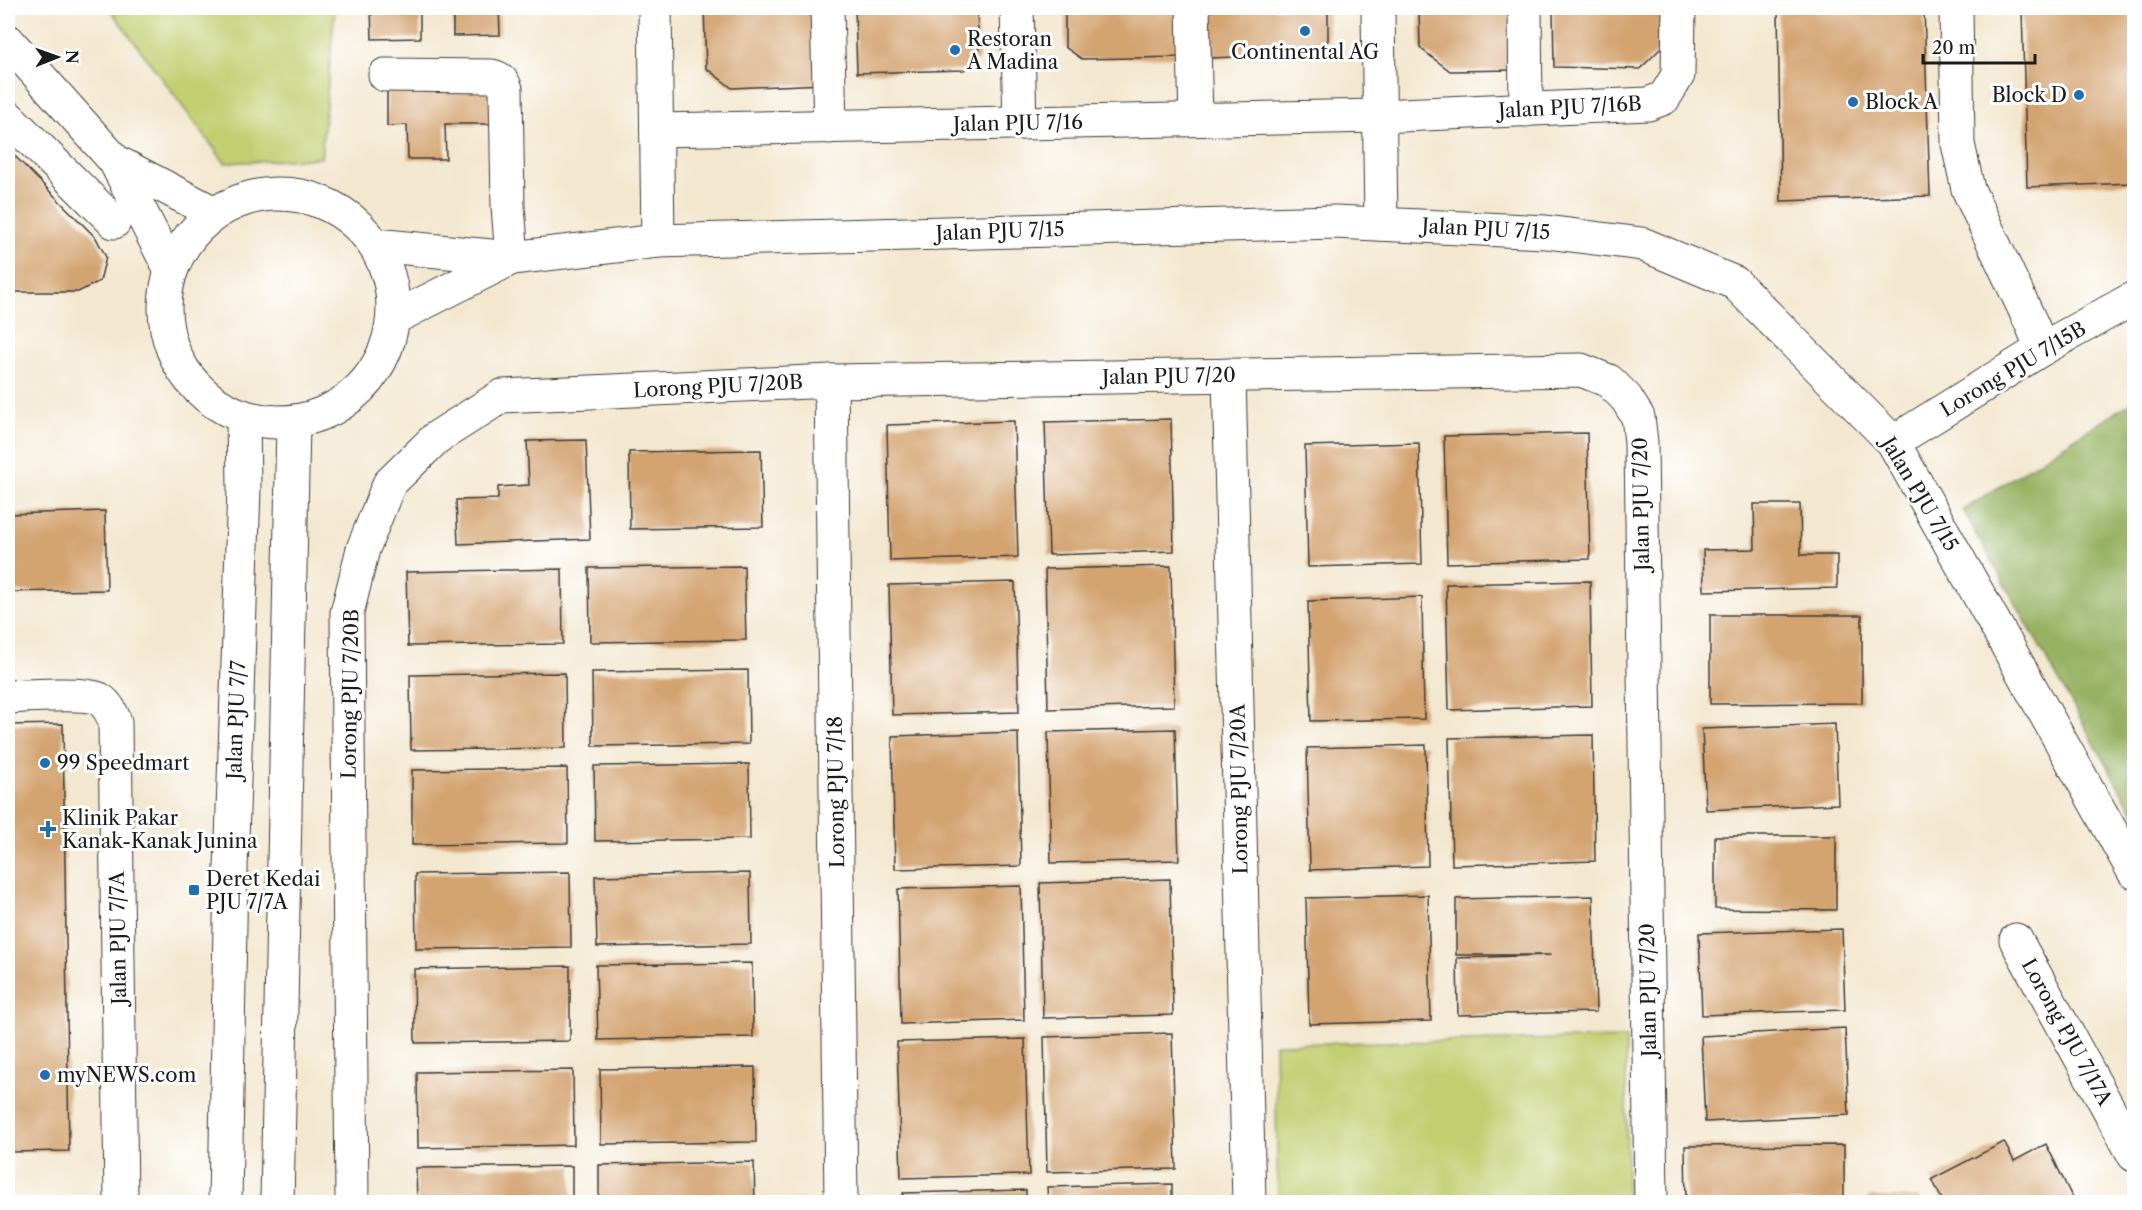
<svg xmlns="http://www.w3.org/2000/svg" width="2142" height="1210" font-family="'Libre Caslon Text',serif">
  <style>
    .green { fill: #c1cf71; stroke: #6e7646; stroke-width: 1.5 }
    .forest { fill: #98b263; stroke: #5a6740; stroke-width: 1.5 }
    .building { fill: #d3a36f }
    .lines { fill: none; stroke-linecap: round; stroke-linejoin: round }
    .minor-casing { stroke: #3c3a37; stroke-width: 35 }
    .minor { stroke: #fff; stroke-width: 33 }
    .poi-dot { fill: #1f6fb2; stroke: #fff; stroke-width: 2 }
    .labels { text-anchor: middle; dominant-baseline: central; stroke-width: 6; stroke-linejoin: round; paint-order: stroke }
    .poi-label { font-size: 20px; fill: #1c1c1c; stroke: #fff; text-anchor: start }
    .street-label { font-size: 20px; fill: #1c1c1c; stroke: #fff }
  </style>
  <rect width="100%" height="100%" fill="#fff"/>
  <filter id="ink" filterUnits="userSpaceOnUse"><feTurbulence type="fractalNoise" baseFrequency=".0167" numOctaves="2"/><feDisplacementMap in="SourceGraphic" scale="12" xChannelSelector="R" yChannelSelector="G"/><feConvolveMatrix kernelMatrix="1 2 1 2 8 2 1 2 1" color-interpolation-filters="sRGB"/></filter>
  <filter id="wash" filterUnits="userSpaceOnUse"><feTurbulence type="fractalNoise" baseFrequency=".008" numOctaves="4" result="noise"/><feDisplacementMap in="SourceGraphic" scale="24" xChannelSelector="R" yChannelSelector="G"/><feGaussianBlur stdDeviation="1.35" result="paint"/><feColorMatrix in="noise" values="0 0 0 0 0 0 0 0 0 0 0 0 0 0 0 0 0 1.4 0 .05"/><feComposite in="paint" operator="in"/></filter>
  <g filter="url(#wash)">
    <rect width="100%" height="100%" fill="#f3e7cf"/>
    <g class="green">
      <path d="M109,8h226l-14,150 -96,5z"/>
      <path d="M1626,1038l1,164h-349l-3,-158z"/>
    </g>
    <path class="forest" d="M2134,400v414l-171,-304z"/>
    <g id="blocks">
      <g class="building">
        <path d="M371,8h49v30l-48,1z"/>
        <path d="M453,8h46l1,27 -47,1z"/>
        <path d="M704,8h118l3,76 -93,4 -26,-20z"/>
        <path d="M855,8h122l2,51 -15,11 -107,3z"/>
        <path d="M1065,8h119l-2,49 -100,2 -17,-12z"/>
        <path d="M1209,8h119v32l-12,14 -107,4z"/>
        <path d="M1419,8h99l-1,62 -67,1 -30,-23z"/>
        <path d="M1553,8h110l1,37 -24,24 -86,-2z"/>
        <path d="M1778,8h146l6,188 -149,5z"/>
        <path d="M2022,8h112v175l-107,4z"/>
        <path d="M494,82l1,42h-50l1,35h-38l-1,-34 -20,1v-42z"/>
        <path d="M8,149l88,89 10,19 -6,24 -22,11h-70z"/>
        <path d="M1171,419l3,132 -125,4 -4,-133z"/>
        <path d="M1014,421l4,136 -128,4 -3,-136z"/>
        <path d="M1587,433l3,126 -143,4 -3,-127z"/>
        <path d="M586,440l4,99 -132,5 -2,-44 42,-1v-12l31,-2 -2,-44z"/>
        <path d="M1419,443l3,121 -114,3 -3,-121z"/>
        <path d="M761,450l2,77 -133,2 -1,-77z"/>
        <path d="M1754,504h46l1,51h36v33l-133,3 -1,-41 52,-1z"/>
        <path d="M105,511l2,79 -99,2v-78z"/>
        <path d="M744,566l2,74 -156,2 -1,-74z"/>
        <path d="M1171,566l3,140 -126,3 -3,-140z"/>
        <path d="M562,569l1,75 -155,2 -2,-74z"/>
        <path d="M1590,581l2,125 -143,4 -3,-126z"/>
        <path d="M1015,582l4,130 -127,3 -3,-130z"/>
        <path d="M1422,597l2,122 -113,2 -3,-120z"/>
        <path d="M1710,615h152v88l-152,1z"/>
        <path d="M748,670l1,74 -156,2 -1,-74z"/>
        <path d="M565,673l1,75 -155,2 -1,-75z"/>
        <path d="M63,724l6,427 -61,1v-427z"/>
        <path d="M1835,724l3,80 -132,6 -4,-81z"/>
        <path d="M1175,729l4,131 -128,3 -3,-131z"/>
        <path d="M1018,732l3,134 -126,3 -3,-133z"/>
        <path d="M1593,735l2,126 -143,4 -3,-127z"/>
        <path d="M1426,745l2,121 -118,4 -3,-122z"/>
        <path d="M749,764l1,75 -155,2 -1,-75z"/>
        <path d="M567,768l1,75 -156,2v-75z"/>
        <path d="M1715,836h121v74l-121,-1z"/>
        <path d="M570,872l1,75 -155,2 -1,-75z"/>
        <path d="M750,873l1,71 -154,3 -2,-71z"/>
        <path d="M1170,879l3,136 -130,3 -3,-135z"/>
        <path d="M1021,886l3,134 -123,4 -3,-135z"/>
        <path d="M1428,895l3,126 -122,3 -3,-126z"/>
        <path d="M1593,896l3,116 -138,3 -1,-57 94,-3h-95v-56z"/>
        <path d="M1842,929l3,81 -143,5 -3,-82z"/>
        <path d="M752,963l1,74 -155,3 -2,-75z"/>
        <path d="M570,966v75l-155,2 -1,-74z"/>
        <path d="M1845,1028l4,87 -144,7 -4,-86z"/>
        <path d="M1172,1033l4,136 -129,3 -3,-135z"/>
        <path d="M1025,1039l4,136 -128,3 -4,-136z"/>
        <path d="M755,1067l1,75 -155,2 -1,-75z"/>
        <path d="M573,1070l1,75 -156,3 -1,-76z"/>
        <path d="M2004,1142l10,19 32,-17 26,53 -11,5h-118l-11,-23z"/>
        <path d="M1844,1145v57h-158l-1,-56z"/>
        <path d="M754,1162l1,40h-156v-37z"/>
        <path d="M572,1166v36h-155l-1,-34z"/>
        <path d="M1172,1184v18h-124l-1,-15z"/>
        <path d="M1026,1190v12h-123v-9z"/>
        <rect x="1868" y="1197" width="51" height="5"/>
      </g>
    </g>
  </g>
  <g filter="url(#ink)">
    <use href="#blocks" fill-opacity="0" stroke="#3c3a37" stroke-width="1.5"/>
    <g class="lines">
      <defs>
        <g id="minor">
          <path d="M655,8l3,233"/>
          <path d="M827,8l3,119"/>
          <path d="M1017,8l3,115"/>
          <path d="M1193,8l3,111"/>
          <path d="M1378,8l3,216"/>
          <path d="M1525,8l1,102"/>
          <path d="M1956,8l2,136 10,45 64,136 10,24"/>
          <path d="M8,41l107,120 56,110"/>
          <path d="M385,75l107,1c8,2 11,5 14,13l2,117 4,52"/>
          <path d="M8,117l106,105"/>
          <path d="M657,130l722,-14 269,-12 16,-6 14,-23 1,-67"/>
          <path d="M115,161l99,52"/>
          <circle cx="279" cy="308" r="114"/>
          <path d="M375,245l137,13 146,-17 677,-19 211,10 96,12 93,39 158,159 241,430"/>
          <path d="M394,318l118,-60"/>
          <path d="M1229,375l20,827"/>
          <path d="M831,381l10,821"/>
          <path d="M1893,442l149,-93 92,-51"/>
          <path d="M8,697c18,-1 77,-5 91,2 9,5 13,15 16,23l6,480"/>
          <path d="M2016,940l118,215"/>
          <path d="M225,1202l6,-333 13,-381 -1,-70"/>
          <path d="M277,1202l16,-779"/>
          <path d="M352,1202l-5,-589 16,-64 26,-65 47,-46 66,-42 329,-15 750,-11 28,11 17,17 12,19 3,25 10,760"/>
        </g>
      </defs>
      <use href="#minor" class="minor-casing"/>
      <use href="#minor" class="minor"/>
    </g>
  </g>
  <g class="poi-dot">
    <circle cx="1305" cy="31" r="6"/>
    <circle cx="955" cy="50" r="6"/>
    <circle cx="2079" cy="95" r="6"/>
    <circle cx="1853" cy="102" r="6"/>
    <circle cx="45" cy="763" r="6"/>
    <path d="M45 820h6v6h6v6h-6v6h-6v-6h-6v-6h6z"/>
    <rect x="188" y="884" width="12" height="12" rx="3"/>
    <circle cx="45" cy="1075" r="6"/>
  </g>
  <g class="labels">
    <g class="poi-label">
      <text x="967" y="39">Restoran<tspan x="967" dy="23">A Madina</tspan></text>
      <text x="1305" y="52" text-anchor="middle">Continental AG</text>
      <text x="2067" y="95" text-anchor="end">Block D</text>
      <text x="1865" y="102">Block A</text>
      <text x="57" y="763">99 Speedmart</text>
      <text x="62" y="818">Klinik Pakar<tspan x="62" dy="23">Kanak-Kanak Junina</tspan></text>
      <text x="206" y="879">Deret Kedai<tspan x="206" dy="23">PJU 7/7A</tspan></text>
      <text x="57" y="1075">myNEWS.com</text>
    </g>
    <g class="street-label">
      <text transform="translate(1570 107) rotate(-3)">Jalan PJU 7/16B</text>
      <text transform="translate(1018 123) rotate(-1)">Jalan PJU 7/16</text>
      <text transform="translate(1486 229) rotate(3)">Jalan PJU 7/15</text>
      <text transform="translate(1000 231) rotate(-2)">Jalan PJU 7/15</text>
      <text transform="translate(2013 369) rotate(-31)">Lorong PJU 7/15B</text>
      <text transform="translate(1169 376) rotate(-1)">Jalan PJU 7/20</text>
      <text transform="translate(718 386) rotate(-3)">Lorong PJU 7/20B</text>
      <text transform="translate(1920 494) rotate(59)">Jalan PJU 7/15</text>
      <text transform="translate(1641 504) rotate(-91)">Jalan PJU 7/20</text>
      <text transform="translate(350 694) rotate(-89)">Lorong PJU 7/20B</text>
      <text transform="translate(236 720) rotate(-88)">Jalan PJU 7/7</text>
      <text transform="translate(1239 789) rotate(-91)">Lorong PJU 7/20A</text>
      <text transform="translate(836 792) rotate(-91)">Lorong PJU 7/18</text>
      <text transform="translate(118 938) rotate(-91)">Jalan PJU 7/7A</text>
      <text transform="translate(1648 990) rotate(-91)">Jalan PJU 7/20</text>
      <text transform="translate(2067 1032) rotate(61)">Lorong PJU 7/17A</text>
    </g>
  </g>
  <rect width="2142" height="1210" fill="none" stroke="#fff" stroke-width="30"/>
  <g transform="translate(57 57) rotate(89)" stroke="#ffffff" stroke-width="4.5" paint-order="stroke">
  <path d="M0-4.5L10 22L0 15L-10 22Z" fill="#1c1c1c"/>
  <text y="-9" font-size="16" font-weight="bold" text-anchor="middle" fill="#1c1c1c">N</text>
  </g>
  <path d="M1923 54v9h112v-9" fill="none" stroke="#1c1c1c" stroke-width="3"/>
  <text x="1932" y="54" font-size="18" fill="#1c1c1c" stroke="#ffffff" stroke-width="4.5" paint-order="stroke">20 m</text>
</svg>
